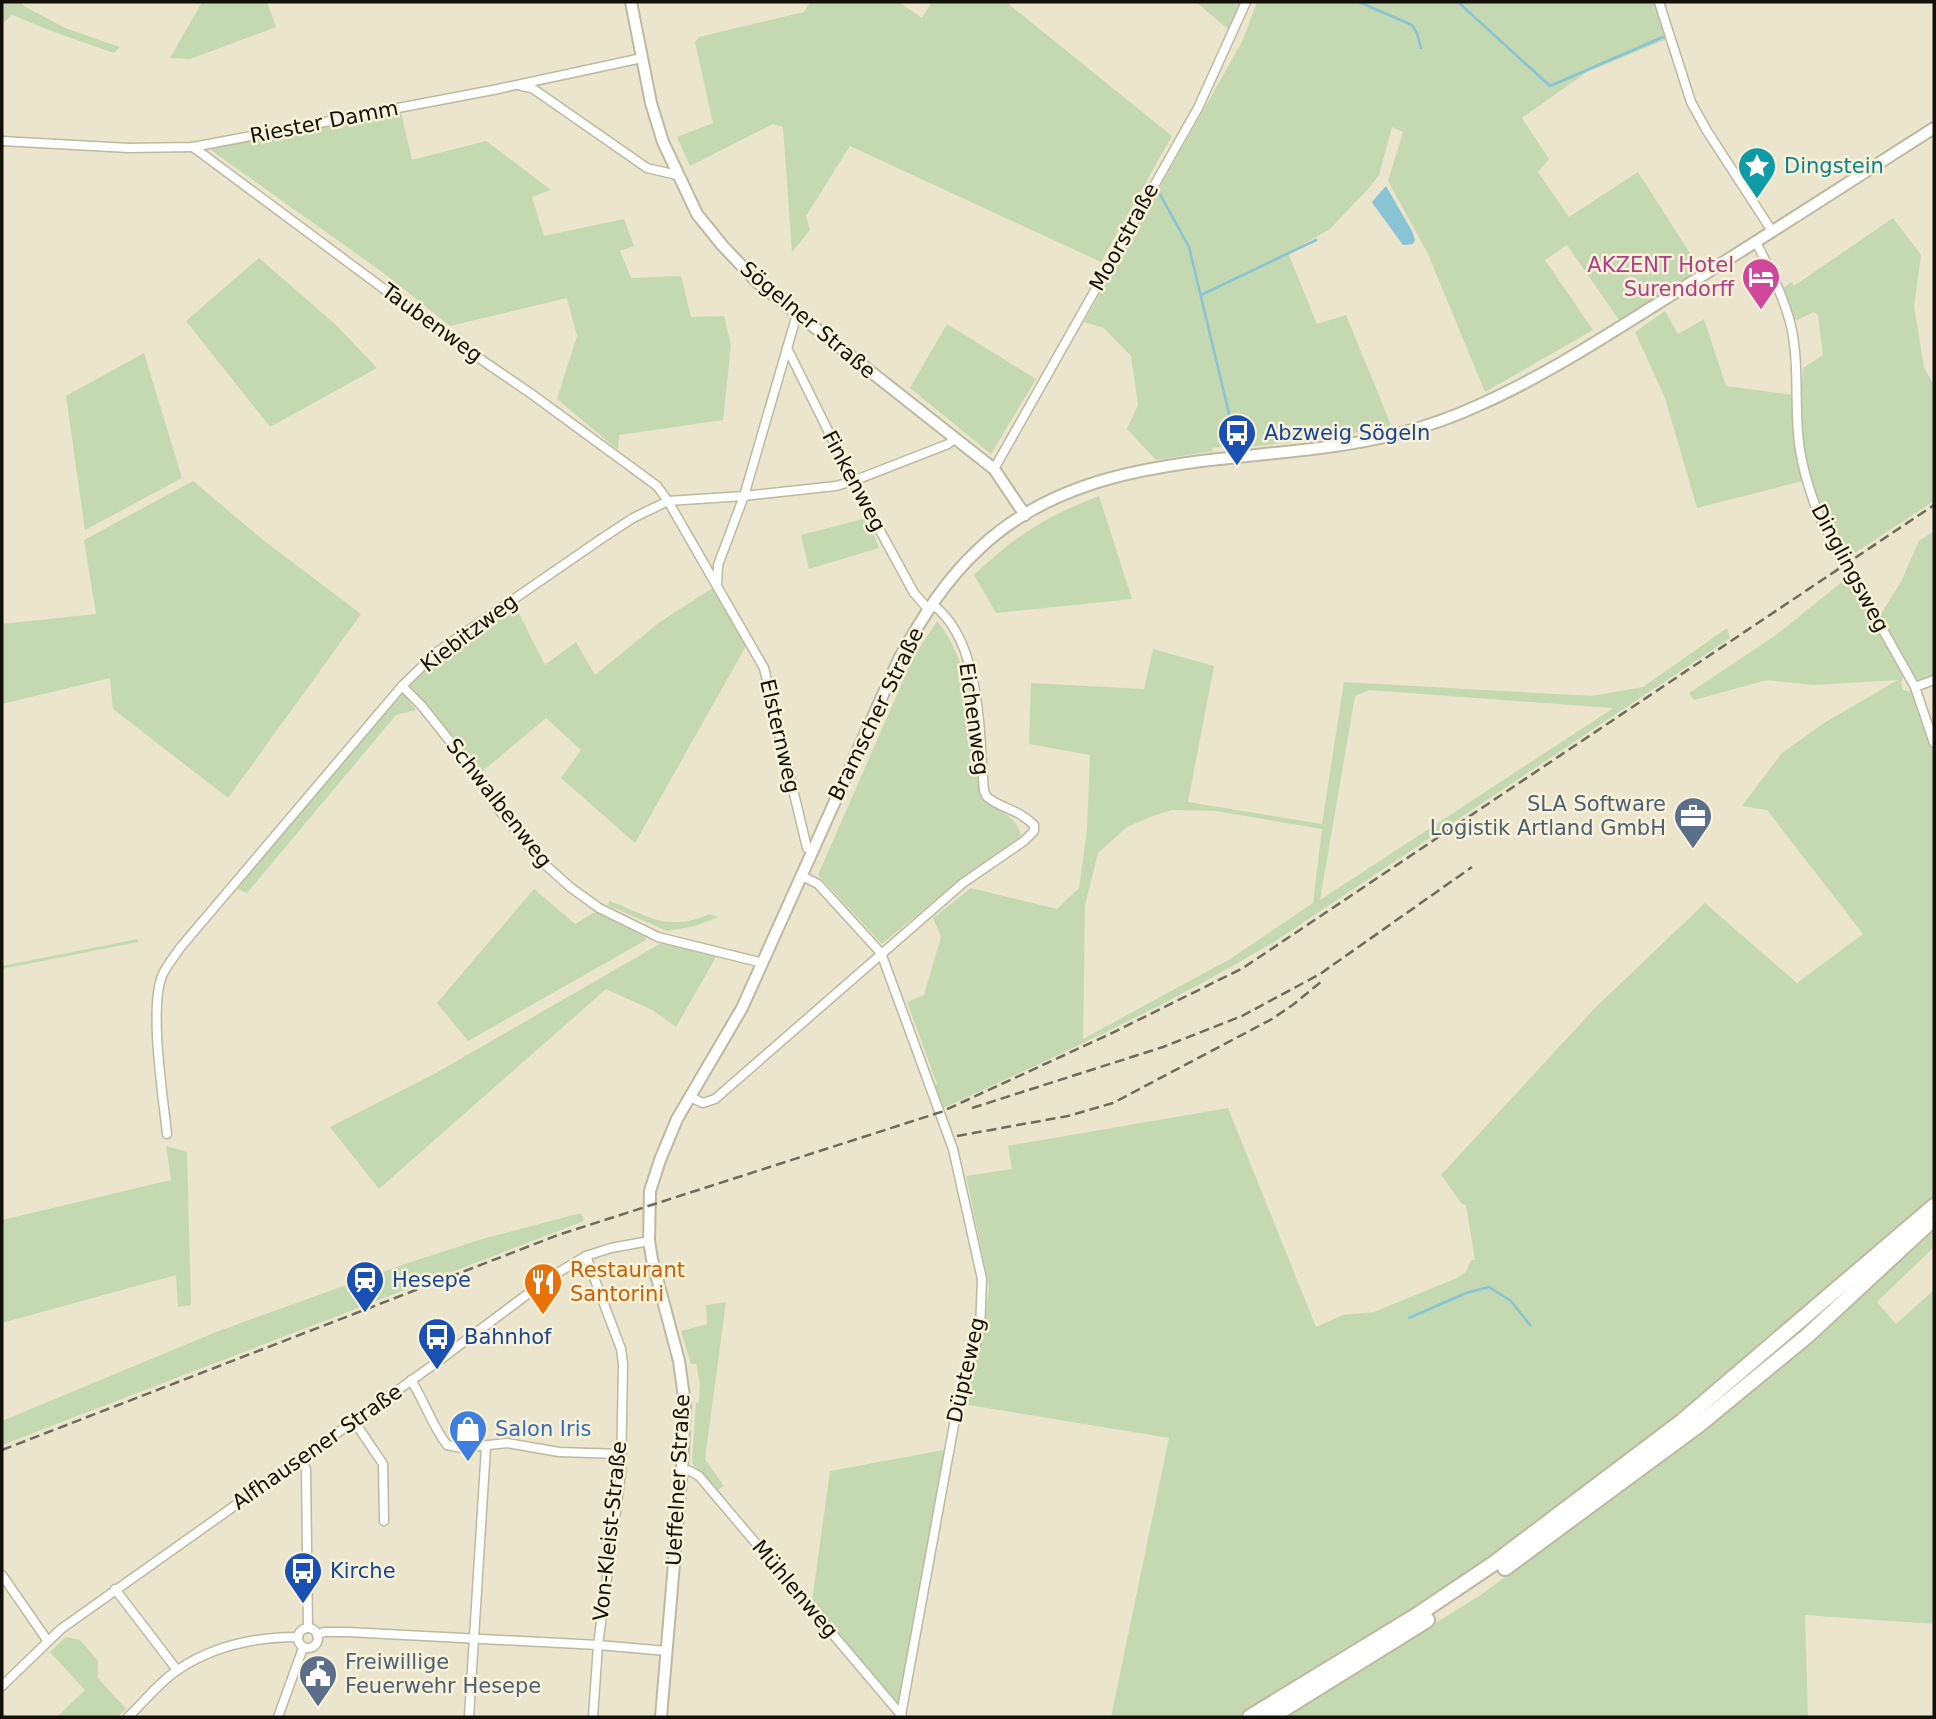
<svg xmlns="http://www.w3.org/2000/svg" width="1936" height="1719" font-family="'DejaVu Sans',sans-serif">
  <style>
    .green { fill: #c4d9b2; fill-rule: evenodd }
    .water { fill: #89c4d5 }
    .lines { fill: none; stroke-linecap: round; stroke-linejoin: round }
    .stream { stroke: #89c4d5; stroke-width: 2.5 }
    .street-casing { stroke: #bdb8a0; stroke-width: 11 }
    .secondary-casing { stroke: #bdb8a0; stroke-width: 14 }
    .highway-casing { stroke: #bdb8a0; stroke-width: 18 }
    .street { stroke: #fff; stroke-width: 8 }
    .secondary { stroke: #fff; stroke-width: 10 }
    .highway { stroke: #fff; stroke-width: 14 }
    .rail { stroke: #6e6b5c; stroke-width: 2.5; stroke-dasharray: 10 5; stroke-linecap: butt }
    .labels { text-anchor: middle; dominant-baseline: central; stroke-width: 5; stroke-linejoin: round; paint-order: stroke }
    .street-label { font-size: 21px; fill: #121008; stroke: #f8f2d9 }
    .culture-label { font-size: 21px; fill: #0d838f; stroke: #f8f2d9; text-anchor: start }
    .hotel-label { font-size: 21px; fill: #b23c85; stroke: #f8f2d9; text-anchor: end }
    .transit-label { font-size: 21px; fill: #164399; stroke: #f8f2d9; text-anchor: start }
    .service-label { font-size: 21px; fill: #4e5e75; stroke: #f8f2d9; text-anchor: end }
    .food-label { font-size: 21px; fill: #c56008; stroke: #f8f2d9; text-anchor: start }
    .shop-label { font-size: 21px; fill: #366cbe; stroke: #f8f2d9; text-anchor: start }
  </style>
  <rect width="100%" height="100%" fill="#eae5cc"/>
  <g class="green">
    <path d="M2,2h19l3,4 41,22 55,19 -6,6 -60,-21 -42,-17 -10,9z"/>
    <path d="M202,2h65l9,25 -86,32 -20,-1z"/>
    <path d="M810,2h89l23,16 10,-16h74l166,134 -71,126 -251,-116 -44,70 4,14 -18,22 -9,-125 -10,-3 -83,42 -13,-29 36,-14 -18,-81 4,-5 105,-25z"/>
    <path d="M1196,2h44l-11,28z"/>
    <path d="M1257,2h398l12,37 -80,33 -65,46 27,41 -11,13 31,45 69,-45 62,97 -81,51 -52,-75 -22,15 48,70 -108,62 -57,-138 -40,-73 15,-49 -11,-5 -13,48 -10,13 -39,41 -42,24 29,71 29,-9 45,110 -50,11 -92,11 -3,-3 -34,4 1,3 -57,9 -29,-31 11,-24 -7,-49 -27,-28 -20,-6 159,-282z"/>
    <path d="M401,112l11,48 74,-19 65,49 -19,7 12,39 80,-17 10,27 -14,5 11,27 50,-2 10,41 33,-1 7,29 -8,75 -104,15 -1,15 -61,-51 20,-63 -10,-38 -117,28 -65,-52 -177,-126z"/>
    <path d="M1893,218l28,37 -7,51 10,61 10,19v115l-87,57c-25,-42 -42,-75 -47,-125 -3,-21 2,-44 3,-65l20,-13 -5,-40 -4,-3 -17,8 -6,-2 -10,-28 10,-8 3,4z"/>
    <path d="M259,258l78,68 40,42 -107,59 -84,-106z"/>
    <path d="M1665,311l13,23 26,-15 22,67 67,9 2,43 7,43 -105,27 -32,-110 -30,-66z"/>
    <path d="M947,324l89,55 -45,75 -81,-66z"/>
    <path d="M144,353l38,125 -97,52 -19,-134z"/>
    <path d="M193,481l70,59 98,74 -133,184 -115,-89 -3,-31 -108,26v-80l94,-10 -12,-74z"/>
    <path d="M1099,496l33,103 -136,14 -22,-38c41,-39 72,-59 125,-79z"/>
    <path d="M867,518l12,30 -70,21 -8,-34z"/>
    <path d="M1934,531v147l-11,4 -11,-5 -33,-60 22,-35 18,-41z"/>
    <path d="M1848,577l57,97 -4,8 2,8 10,2 21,61v447l-272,230 -182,136 -149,98 -89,53h-131l58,-279 -206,-34 21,-73 5,-45 -23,-110 46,-7 -4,-23 220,-38 88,219 27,-12 31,-3 83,-34 9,-6 5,-12h4l-9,-55 -4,-1 -21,-29 154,-167 110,-105 92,80 66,-49 -96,-124 -25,-4 40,-53 42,-30 74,-43 -85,5 -46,-5 -73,20 -5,-7 87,-58z"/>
    <path d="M714,587l32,59 -111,197 -74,-65 20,-28 -35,-32 -68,57 -73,-90 30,-26 79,-55 31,61 31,-23 19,33 65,-53z"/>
    <path d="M937,621c38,46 37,117 43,174 13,16 34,17 41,39l-1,3 -60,42 -78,65 -64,-69 95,-217z"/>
    <path d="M1727,628l3,10 -453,302c-107,65 -220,116 -334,168l-10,-23 4,-1 -30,-82 17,-7 17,-58 -8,-19 38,-30 86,21 22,-21 8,-58 3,-75 -61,-11 2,-61 113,6 9,-40 61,17 -26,136 134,22 22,-142 248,14 51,-9zM1369,690l243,18v1l-292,191 35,-204zM1172,810l44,1 106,18 -9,74 -83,56 -147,80 2,-134 13,-52 29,-26 23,-10z"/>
    <path d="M400,690l16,20 -20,5 -149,178 -12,-5z"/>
    <path d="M534,889l41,35 20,-12 50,25 1,3 -178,101 -31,-38z"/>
    <path d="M610,901c40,16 58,31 100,13l8,3 -23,9 -28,5 -60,-26z"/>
    <path d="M138,939v3l-136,27v-3z"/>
    <path d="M663,942l53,15 -40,70 -24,-17 -46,-21 -227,200 -49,-62 106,-54z"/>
    <path d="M166,1146l21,6 4,153 -13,2 -2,-32 -174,48v-103l169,-40z"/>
    <path d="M581,1213l3,8 -582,224v-24l214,-89 180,-65 86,-28z"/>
    <path d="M1934,1231v16l-57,55 19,22 38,-34v334l-129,-9 3,102h-522l196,-123 106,-77 171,-135z"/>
    <path d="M726,1302l-21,157 19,27 -8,5 -24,-28 4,-60 3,-1 1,-19 -4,-19h-5l-10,-33 26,-7 -1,-19z"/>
    <path d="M944,1450l-45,257 -87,-105 18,-131z"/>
    <path d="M66,1637l14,3 18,21v17l28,31 -9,8h-60l28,-27 -35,-38z"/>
  </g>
  <path class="water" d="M1386,186l26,45 3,9 -2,4 -10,1 -30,-41 -1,-2z"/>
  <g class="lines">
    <g class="stream">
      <path d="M1359,2l53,23 5,8 4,15"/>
      <path d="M1458,2l92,84 113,-49"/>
      <path d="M1157,189l32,58 44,183"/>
      <path d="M1201,295l115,-55"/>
      <path d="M1409,1318l57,-25 23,-6 22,14 19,24"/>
    </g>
    <defs>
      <g id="street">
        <path d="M1659,2l32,100 16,29 65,100"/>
        <path d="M521,86l11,2 115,80 30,7"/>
        <path d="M2,141l127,7 64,-1 300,-57 149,-32"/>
        <path d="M193,147l261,194 79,54 124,91 11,15 96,167 43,180 5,4"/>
        <path d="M1756,242c13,26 28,55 35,84 8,36 4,71 7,107 2,29 11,56 21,83l96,171 19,56"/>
        <path d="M787,348l66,133 61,112 14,16"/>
        <path d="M994,469l204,-361 48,-106"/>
        <path d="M717,586l1,-21 26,-69 53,-182"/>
        <path d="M402,686l19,19 48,60 27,41 44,54 30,27 29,21 59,29 105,26"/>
        <path d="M1915,687l19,-7"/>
        <path d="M802,876l16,8 63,69 72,196 29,130 -2,51 -23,78 -56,307"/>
        <path d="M690,1097l13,6 12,-4 248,-216 61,-42 10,-10v-6c-16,-16 -32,-16 -47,-28l-3,-6c-5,-56 -2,-151 -52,-187"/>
        <path d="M167,1134c-4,-38 -18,-125 -5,-158 4,-10 12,-19 18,-28l222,-262 35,-34 164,-113 32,-21 35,-17 76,-5 92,-10 17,-5 95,-37 7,-6"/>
        <path d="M586,1256l35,93 2,15 -2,109 -23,172 -5,72"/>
        <path d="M411,1380c14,22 20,44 36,65l14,3 46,-5 52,9 61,2"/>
        <path d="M354,1421l29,43 1,57"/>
        <path d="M300,1459l6,10 2,159"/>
        <path d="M682,1469l8,2 9,5 203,240"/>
        <path d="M2,1575l45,65"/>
        <path d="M115,1589l62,81"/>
        <circle cx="308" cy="1638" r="10"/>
        <path d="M317,1635l7,-3h24l250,13 69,6"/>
        <path d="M2,1686l59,-57 372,-264 116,-87 37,-22 25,-8 38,-7"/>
        <path d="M128,1717c16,-15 32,-36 51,-48 36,-24 76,-32 119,-32"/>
        <path d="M278,1717l25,-69"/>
        <path d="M469,1717l17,-270"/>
      </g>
      <g id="secondary">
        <path d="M631,2l20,101 12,39 34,72 25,31 35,37 237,187 31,46"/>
        <path d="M661,1717l21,-248 3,-65 -6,-43 -27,-102 -3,-18 1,-50 10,-31 17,-41 65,-111 157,-349c22,-40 47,-80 81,-111 92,-87 223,-85 340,-100 52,-6 109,-20 157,-42 64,-28 124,-67 183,-104 92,-57 183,-116 274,-174"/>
      </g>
      <g id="highway">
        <path d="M1505,1568l195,-144 107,-88 122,-113"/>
        <path d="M1250,1717l164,-100 79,-53 188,-142 253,-216"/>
        <path d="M1271,1717l156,-97"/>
      </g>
    </defs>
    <use href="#street" class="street-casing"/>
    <use href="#secondary" class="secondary-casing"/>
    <use href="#highway" class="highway-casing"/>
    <use href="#street" class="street"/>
    <use href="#secondary" class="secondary"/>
    <use href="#highway" class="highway"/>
    <g class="rail">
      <path d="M972,1108l191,-61 79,-31 78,-42 152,-107"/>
      <path d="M957,1136l111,-20 45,-13 159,-84 22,-15 28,-23"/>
      <path d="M2,1450l556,-215 383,-123 169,-78 133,-66 691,-463"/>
    </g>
  </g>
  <defs>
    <symbol id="sight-pin" viewBox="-11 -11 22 30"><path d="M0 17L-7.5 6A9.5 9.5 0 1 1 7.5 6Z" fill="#0f9aa8" stroke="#f8f2d9"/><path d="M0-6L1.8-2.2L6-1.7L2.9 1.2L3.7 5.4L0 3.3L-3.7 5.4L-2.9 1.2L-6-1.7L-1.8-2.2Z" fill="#fff"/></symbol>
    <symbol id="hotel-pin" viewBox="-11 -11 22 30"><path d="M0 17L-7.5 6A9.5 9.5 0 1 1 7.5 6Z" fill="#d1479c" stroke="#f8f2d9"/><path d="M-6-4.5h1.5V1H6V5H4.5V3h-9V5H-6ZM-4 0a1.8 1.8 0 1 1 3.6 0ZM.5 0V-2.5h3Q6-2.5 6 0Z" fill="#fff"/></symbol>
    <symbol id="bus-pin" viewBox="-11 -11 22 30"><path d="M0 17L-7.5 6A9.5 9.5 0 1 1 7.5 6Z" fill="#1a4fb4" stroke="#f8f2d9"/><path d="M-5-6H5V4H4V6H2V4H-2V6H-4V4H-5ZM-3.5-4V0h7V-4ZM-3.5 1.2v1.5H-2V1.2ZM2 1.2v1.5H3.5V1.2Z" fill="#fff"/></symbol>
    <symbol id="office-pin" viewBox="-11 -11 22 30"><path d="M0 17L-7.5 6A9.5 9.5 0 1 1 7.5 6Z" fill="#5c6f8a" stroke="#f8f2d9"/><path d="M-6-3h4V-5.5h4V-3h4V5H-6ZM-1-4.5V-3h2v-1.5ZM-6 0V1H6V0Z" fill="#fff"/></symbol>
    <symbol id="station-pin" viewBox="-11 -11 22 30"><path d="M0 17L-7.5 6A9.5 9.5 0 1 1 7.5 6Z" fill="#1a4fb4" stroke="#f8f2d9"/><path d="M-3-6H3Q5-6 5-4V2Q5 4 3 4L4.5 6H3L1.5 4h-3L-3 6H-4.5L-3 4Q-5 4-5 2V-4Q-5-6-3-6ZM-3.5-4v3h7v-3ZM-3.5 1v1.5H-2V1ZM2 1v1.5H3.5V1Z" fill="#fff"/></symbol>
    <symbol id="restaurant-pin" viewBox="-11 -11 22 30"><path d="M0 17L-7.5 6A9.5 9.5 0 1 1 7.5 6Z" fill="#e8710a" stroke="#f8f2d9"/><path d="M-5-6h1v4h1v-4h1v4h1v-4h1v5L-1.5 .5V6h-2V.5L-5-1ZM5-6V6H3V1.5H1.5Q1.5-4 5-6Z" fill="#fff"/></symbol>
    <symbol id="shop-pin" viewBox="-11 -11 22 30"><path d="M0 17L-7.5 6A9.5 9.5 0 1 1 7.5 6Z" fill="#3f7fe0" stroke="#f8f2d9"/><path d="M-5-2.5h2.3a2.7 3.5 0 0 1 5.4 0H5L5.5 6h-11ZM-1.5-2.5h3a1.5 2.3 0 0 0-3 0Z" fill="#fff"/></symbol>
    <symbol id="civic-pin" viewBox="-11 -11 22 30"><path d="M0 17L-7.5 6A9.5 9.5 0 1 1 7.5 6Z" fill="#5c6f8a" stroke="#f8f2d9"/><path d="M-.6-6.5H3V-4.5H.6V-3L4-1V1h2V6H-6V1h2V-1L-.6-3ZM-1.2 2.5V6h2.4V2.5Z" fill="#fff"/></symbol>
  </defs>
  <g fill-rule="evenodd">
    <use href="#sight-pin" x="1735" y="144" width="44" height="60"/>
    <use href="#hotel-pin" x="1739" y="255" width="44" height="60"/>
    <use href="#bus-pin" x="1215" y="411" width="44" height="60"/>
    <use href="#office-pin" x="1671" y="794" width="44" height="60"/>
    <use href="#station-pin" x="343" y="1258" width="44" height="60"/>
    <use href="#restaurant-pin" x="521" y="1260" width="44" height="60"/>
    <use href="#bus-pin" x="415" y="1315" width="44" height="60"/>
    <use href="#shop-pin" x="446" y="1407" width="44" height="60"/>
    <use href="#bus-pin" x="281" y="1549" width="44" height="60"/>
    <use href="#civic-pin" x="296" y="1652" width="44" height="60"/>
  </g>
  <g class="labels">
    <g class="street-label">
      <text transform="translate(324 122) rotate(-11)">Riester Damm</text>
      <text transform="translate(1124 237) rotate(-61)">Moorstraße</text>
      <text transform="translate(808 320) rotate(40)">Sögelner Straße</text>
      <text transform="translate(432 323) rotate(36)">Taubenweg</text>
      <text transform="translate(854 481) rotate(62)">Finkenweg</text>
      <text transform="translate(1850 568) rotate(62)">Dinglingsweg</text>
      <text transform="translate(469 633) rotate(-37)">Kiebitzweg</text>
      <text transform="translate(876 714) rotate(-64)">Bramscher Straße</text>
      <text transform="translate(974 719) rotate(82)">Eichenweg</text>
      <text transform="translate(780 736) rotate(77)">Elsternweg</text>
      <text transform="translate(499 803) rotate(52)">Schwalbenweg</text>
      <text transform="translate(966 1370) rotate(-77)">Düpteweg</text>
      <text transform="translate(317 1447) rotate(-35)">Alfhausener Straße</text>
      <text transform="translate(678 1480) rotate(-87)">Ueffelner Straße</text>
      <text transform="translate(610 1531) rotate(-84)">Von-Kleist-Straße</text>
      <text transform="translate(795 1589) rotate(50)">Mühlenweg</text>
    </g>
    <g class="culture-label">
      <text x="1784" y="166">Dingstein</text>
    </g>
    <g class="hotel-label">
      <text x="1734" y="265">AKZENT Hotel<tspan x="1734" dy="24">Surendorff</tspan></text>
    </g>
    <g class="transit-label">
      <text x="1264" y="433">Abzweig Sögeln</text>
      <text x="392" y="1280">Hesepe</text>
      <text x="464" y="1337">Bahnhof</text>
      <text x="330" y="1571">Kirche</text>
    </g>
    <g class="service-label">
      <text x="1666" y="804">SLA Software<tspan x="1666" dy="24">Logistik Artland GmbH</tspan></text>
      <text x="345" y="1662" text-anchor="start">Freiwillige<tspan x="345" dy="24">Feuerwehr Hesepe</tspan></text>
    </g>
    <g class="food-label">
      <text x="570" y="1270">Restaurant<tspan x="570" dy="24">Santorini</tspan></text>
    </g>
    <g class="shop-label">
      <text x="495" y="1429">Salon Iris</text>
    </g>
  </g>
  <rect width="1936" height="1719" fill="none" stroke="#121008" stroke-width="7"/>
</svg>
